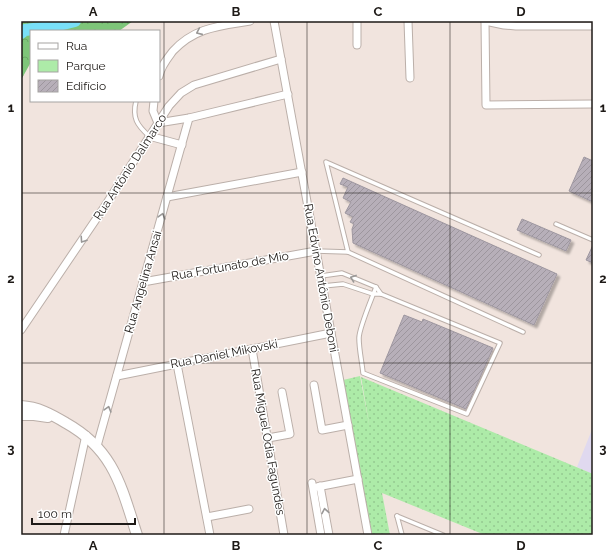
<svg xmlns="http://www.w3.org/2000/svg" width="614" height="556" font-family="Raleway,sans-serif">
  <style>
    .commercial { fill: #e0d9ef }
    .green { fill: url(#green-dots) }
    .forest { fill: url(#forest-crowns) }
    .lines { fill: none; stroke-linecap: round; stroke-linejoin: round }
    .river { stroke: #79e0f8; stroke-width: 12 }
    .building { fill: url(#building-hatch); stroke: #9e97a0; filter: url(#shadow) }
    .service-casing { stroke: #bbafa9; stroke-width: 5.5 }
    .minor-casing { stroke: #bbafa9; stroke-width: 9 }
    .secondary-casing { stroke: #bbafa9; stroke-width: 12 }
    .service { stroke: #fff; stroke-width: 3.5 }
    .minor { stroke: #fff; stroke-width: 7 }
    .secondary { stroke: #fff; stroke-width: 10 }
    .oneway { stroke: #9a9897 }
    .grid { fill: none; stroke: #1e1a17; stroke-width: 1; stroke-opacity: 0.55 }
    .labels { text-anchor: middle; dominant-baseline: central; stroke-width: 3; stroke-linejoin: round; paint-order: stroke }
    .street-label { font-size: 12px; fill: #1e1a17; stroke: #fff }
    .neatline { fill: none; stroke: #1e1a17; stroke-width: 1.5 }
    .grid-label { font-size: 13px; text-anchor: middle; font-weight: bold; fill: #1e1a17 }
  </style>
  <defs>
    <pattern id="green-dots" width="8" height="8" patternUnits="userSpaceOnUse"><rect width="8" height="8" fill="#adeba8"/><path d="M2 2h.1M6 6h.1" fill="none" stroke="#94c990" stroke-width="1.8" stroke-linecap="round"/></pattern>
    <pattern id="forest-crowns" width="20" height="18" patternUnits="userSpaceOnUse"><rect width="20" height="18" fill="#7ec579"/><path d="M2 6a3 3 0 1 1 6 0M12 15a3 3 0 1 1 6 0" fill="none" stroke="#6ca968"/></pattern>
    <pattern id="building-hatch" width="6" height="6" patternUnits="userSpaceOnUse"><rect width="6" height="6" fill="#b7afb9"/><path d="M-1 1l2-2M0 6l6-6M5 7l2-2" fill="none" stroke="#9d969e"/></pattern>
    <filter id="shadow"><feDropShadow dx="3" dy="3" stdDeviation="1" flood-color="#0004"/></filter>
  </defs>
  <rect width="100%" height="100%" fill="#f1e4de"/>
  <path class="commercial" d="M593,427v47l-16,-7z"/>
  <path class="green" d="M360,376l10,53 -9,-52 232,97v61h-108l-103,-42 8,42h-18l-29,-155z"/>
  <path class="forest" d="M21,21h112l-14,10h-88v31l-10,18z"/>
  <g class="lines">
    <path class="river" d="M21,33l4,-3 26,-3 24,-6"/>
  </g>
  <g class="building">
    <path d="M584,157l9,4v41l-24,-11z"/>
    <path d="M343,178l214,96 -23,51 -181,-82 -1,-14 2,-5 -4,-2 3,-5 -8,-4 6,-11 -8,-4 5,-11 -8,-3z"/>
    <path d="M522,219l49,21 -5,11 -49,-21z"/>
    <path d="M593,245v18l-7,-3z"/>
    <path d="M404,315l18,7 1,-3 70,29 -27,61 -86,-36z"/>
  </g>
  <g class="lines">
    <defs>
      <g id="service">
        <path d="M136,101c-4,17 1,24 13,35"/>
        <path d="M556,224l37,16"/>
        <path d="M316,251l32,1 -22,-90 213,93"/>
        <path d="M348,252l175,80"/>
        <path d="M321,276l21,-3 34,14 5,7"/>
        <path d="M323,286l20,-2 30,10h8l119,49 -33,71 -104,-41c-1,-11 -4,-23 -4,-35 0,-10 13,-40 17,-51"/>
        <path d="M397,516l46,19"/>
        <path d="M397,516l5,19"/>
      </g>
      <g id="minor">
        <path d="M274,21l94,514"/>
        <path d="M357,21v24"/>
        <path d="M408,21l2,57"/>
        <path d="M485,21l1,84 107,-1"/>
        <path d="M485,21l19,4 12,1h77"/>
        <path d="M159,76c2,-10 8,-17 14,-25 22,-24 47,-25 77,-30"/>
        <path d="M154,101l-1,10 5,12"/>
        <path d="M158,123l31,-5 99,-24"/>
        <path d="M149,136l33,9"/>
        <path d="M167,197l135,-25"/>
        <path d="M143,282l173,-31"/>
        <path d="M21,330l84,-124 64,-100 12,-13 13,-8 87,-26"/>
        <path d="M252,349l32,186"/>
        <path d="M177,364l33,171"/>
        <path d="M117,376l214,-43"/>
        <path d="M314,385l8,45 26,-5"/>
        <path d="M268,438l22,-4 -8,-42"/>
        <path d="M97,446l92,-328"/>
        <path d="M312,483l9,52"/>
        <path d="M320,486l9,49"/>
        <path d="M317,487l41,-8"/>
        <path d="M207,517l42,-8"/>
        <path d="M64,535l22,-100"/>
      </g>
      <g id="secondary">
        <path d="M21,406c17,1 30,8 45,17 48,27 55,63 71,112"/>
        <path d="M21,415h13l14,2"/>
      </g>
    </defs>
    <use href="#service" class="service-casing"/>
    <use href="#minor" class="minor-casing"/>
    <use href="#secondary" class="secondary-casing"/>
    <use href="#service" class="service"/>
    <use href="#minor" class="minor"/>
    <use href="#secondary" class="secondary"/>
  </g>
  <defs><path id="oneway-chevron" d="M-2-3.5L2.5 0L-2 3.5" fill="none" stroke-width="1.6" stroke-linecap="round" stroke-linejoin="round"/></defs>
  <g class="oneway">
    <use href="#oneway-chevron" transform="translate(199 32) rotate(156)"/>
    <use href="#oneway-chevron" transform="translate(162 216) rotate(-74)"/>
    <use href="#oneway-chevron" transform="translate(83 240) rotate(124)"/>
    <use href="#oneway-chevron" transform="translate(353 278) rotate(-160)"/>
    <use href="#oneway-chevron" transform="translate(108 409) rotate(-74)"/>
    <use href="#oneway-chevron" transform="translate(325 511) rotate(-100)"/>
  </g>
  <path class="grid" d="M164,21v514M307,21v514M450,21v514M21,193h572M21,363h572"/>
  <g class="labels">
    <g class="street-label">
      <text transform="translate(130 167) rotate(-57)">Rua Antônio Dalmarco</text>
      <text transform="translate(230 266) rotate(-10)">Rua Fortunato de Mio</text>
      <text transform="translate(321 278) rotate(80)">Rua Edvino Antônio Deboni</text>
      <text transform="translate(143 282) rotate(-74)">Rua Angelina Ansai</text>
      <text transform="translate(224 354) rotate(-11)">Rua Daniel Mikovski</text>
      <text transform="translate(268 442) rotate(80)">Rua Miguel Odia Fagundes</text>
    </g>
  </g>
  <rect width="614" height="556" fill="none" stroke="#ffffff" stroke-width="44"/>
  <rect x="30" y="30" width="130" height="72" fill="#ffffff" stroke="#a5a3a2"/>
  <rect x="38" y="43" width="20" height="6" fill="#ffffff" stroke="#a5a3a2"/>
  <text x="66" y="50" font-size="12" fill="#1e1a17">Rua</text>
  <rect x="38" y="60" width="20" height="12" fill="#adeba8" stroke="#a5a3a2"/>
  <text x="66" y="70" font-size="12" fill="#1e1a17">Parque</text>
  <rect x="38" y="80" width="20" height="12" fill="url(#building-hatch)" stroke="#a5a3a2"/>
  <text x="66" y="90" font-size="12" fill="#1e1a17">Edifício</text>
  <path d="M32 518v6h103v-6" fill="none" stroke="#1e1a17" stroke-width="2"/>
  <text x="38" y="518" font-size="12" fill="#1e1a17" stroke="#ffffff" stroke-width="3" paint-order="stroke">100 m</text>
  <rect x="22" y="22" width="570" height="512" class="neatline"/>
  <g class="grid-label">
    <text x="93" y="16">A</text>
    <text x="236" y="16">B</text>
    <text x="378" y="16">C</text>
    <text x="521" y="16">D</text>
    <text x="11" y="112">1</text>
    <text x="603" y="112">1</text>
    <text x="11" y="283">2</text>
    <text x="603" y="283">2</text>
    <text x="11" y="453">3</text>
    <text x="603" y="453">3</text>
    <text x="93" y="550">A</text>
    <text x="236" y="550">B</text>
    <text x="378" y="550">C</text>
    <text x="521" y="550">D</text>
  </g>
</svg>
